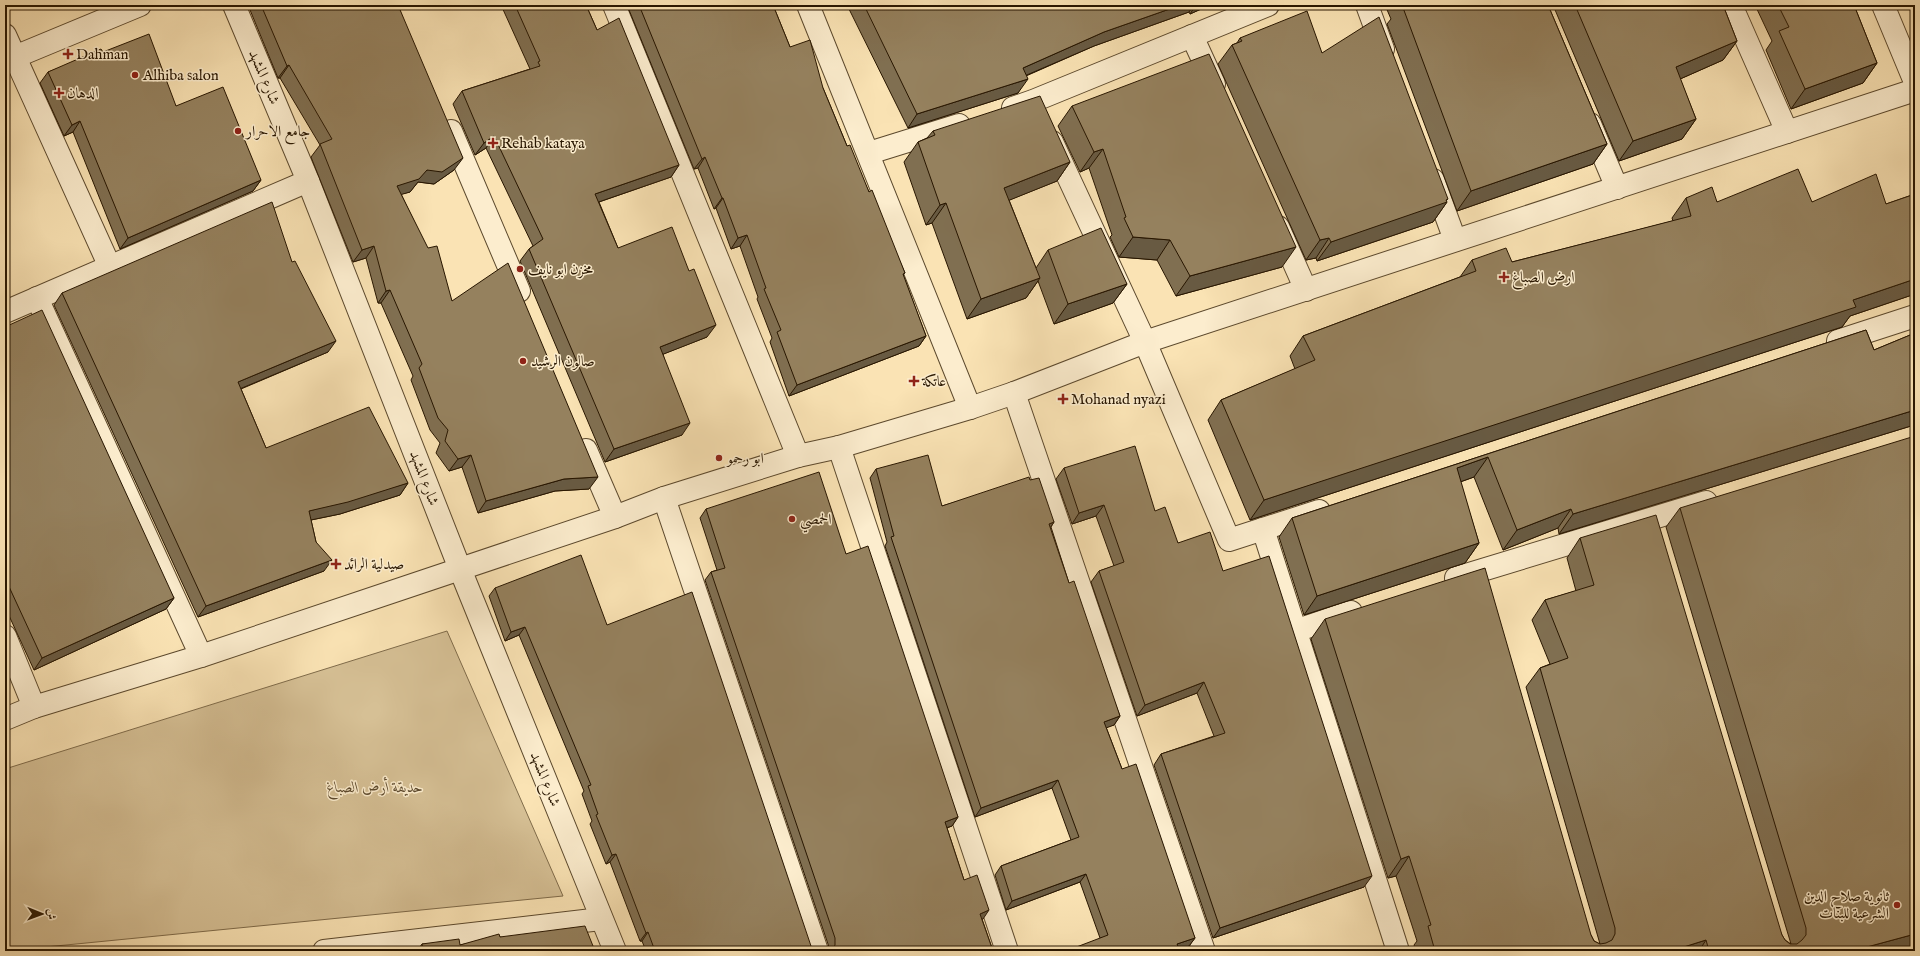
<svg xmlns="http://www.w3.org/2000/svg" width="1920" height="956" font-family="'IM FELL English',Amiri,serif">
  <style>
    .green { fill: #d6c095; stroke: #7f6b4a }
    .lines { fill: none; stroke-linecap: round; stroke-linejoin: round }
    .street-casing { stroke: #5c492d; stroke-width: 24 }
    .street { stroke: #fcedce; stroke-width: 22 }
    .wall { fill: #806f51; stroke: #281600 }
    .shaded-wall { fill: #685a42; stroke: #281600 }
    .building { fill: #95815e; stroke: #281600 }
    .poi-dot { fill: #8f2418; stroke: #fcedce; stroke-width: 1.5 }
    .labels { text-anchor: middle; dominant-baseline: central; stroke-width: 3; stroke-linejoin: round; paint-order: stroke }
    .poi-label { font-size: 15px; fill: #281600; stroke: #fcedce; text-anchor: start }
    .street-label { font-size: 15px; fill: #281600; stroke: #fcedce }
    .park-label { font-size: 15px; font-style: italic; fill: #5c492d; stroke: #fcedce }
  </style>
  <rect width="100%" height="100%" fill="#fae3b4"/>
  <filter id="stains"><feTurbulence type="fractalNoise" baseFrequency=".005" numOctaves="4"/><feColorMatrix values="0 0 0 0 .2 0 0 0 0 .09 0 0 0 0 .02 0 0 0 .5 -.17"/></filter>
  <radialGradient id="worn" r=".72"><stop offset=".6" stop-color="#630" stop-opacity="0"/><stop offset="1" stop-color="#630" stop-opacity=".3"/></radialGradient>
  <path class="green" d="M447,631l116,265 -558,55v-182z"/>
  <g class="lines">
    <defs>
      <g id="street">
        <path d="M234,5l74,176 152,388 155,382"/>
        <path d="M614,5l184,451"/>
        <path d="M808,5l162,403"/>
        <path d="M1367,5l16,44"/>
        <path d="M1731,5l56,127"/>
        <path d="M1883,5l32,77"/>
        <path d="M5,35l105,232"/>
        <path d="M1192,36l22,48"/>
        <path d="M5,61l135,-56"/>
        <path d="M1013,108l20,-7 235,-96"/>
        <path d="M1590,124l27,64"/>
        <path d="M451,131l68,160"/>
        <path d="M1052,142l93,200 84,198 90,-29"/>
        <path d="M869,153l90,-28"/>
        <path d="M1433,180l22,60"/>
        <path d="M1278,227l28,63"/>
        <path d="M37,298l164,358"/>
        <path d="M5,312l303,-131"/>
        <path d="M1838,341l77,-25"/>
        <path d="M1014,393l190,558"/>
        <path d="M839,447l168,504"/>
        <path d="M586,450l29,67"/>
        <path d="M664,498l153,453"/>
        <path d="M1263,529l135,422"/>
        <path d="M1456,578l250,-76"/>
        <path d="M1295,631l56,-19"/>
        <path d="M5,636l29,71"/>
        <path d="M5,719l29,-12 167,-51 414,-139 49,-19 134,-42 41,-9 131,-39 44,-15 131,-51 770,-252"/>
        <path d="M324,951l277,-32"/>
      </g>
    </defs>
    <use href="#street" class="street-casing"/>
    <use href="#street" class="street"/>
  </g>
  <g class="wall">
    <path d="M248,5h150l56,165 -20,14 -16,-2 -8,10 -9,2 51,107 137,188 -34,2 -77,22 -16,-46 -13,4 -13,-18 4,-10 -10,-13 -19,-50 2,-4 -32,-73h-3l-12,-45 -13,4 -42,-105 9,-12 -40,-67h-2z"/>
    <path d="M501,5h85l11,25 82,135 -8,12 -72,25 19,46 89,89 -44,17 19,81 -77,27 -85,-201 9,-12 4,-3 -47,-98 -11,7 -22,-51 9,-13 68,-22z"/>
    <path d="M627,5h146l17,42 33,41 24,58 22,46 36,81 -2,2 23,61 -7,10 -130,50 -19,-54 2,-4 -15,-39 1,-2 -18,-51 -9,3 -15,-41 -2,1 -16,-41 -4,1z"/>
    <path d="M847,5h363l-20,9 -1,-2 -95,34 -68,30 -8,17 -110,35z"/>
    <path d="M1385,5h163l59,139 -14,20 -136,47 -70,-187 4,-5z"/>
    <path d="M1553,5h170l14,36 -14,19 -43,19 16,40 -14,20 -63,22z"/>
    <path d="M1755,5h99l23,58 -14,20 -72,26 -25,-59 6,-9z"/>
    <path d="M1240,38l82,15 124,148 1,1 -14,20 -116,39 -1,-3 -10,2 -88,-196 14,-19 5,-2z"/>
    <path d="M103,52l73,54 85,74 -8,11 -133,58 -47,-117 -9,4 -24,-53 8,-11z"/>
    <path d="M1072,106l210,161 -106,29 -19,-36 -38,-3 -9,-20 2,-2 -23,-67 -9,4 -22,-46z"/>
    <path d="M933,131l137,31 -13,19 -48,19 27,68 12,-18 79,34 -14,19 -59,21 -16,-43 -12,17 -59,21 -35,-96 -6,2 -22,-63 14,-20 9,-4z"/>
    <path d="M1915,194v100l-65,22 -8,11 -592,193 -42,-100 13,-20 74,-31 -5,-13 13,-20 157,-59 12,-17 40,2 161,-41 -1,-3 14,-20 31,4h95l74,2z"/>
    <path d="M292,262l36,90 -87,37 25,59 142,35 -8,12 -60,19 -29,6 5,22 8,29 -126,46 -144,-312 8,-12z"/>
    <path d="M5,327l169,271 -8,11 -132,61 -29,-63z"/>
    <path d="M1866,330l8,20 41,-17v93h-4l-352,108 -1,-6 -55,22 -29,-73 -14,5 19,61 -14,20 -161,52 -25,-78 13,-19z"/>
    <path d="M1064,468l91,43 23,32 45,28 141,316 -151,51 -59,-173 7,-11 53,-18 -17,-43 -60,23 -46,-134 8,-11 15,-5 -18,-50 -24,8 -16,-45z"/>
    <path d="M876,469l66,37 88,-26 24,42 -3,5 18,56 51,133 -6,9 -8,2 16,42 73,169 -6,8 -10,4 -79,-12 -20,-56 -74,28 -11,-35 6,-9 70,-26 -19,-52 -77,29 -90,-271 2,-4 -17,-64z"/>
    <path d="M1680,508l235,442 -4,1h-495l-2,-6 3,-4 -21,-65 -8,2 -77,-239 14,-20 266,316 3,6 6,3 -74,-257 14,-19 10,-4 -18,-44 13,-20 31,-9 -9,-33 13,-20 202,397 3,5 6,4 -125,-417z"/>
    <path d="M706,509l140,45 112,263 -6,9 -5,2 17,52 19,39h-1l11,32h-164v-4l-124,-367 6,-8 6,-2 -17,-52z"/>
    <path d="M495,588l112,37 207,326h-168l-4,-10h-2l-30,-79 -4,2 -16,-40 2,-3 -10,-27 2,-3 -65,-156 -14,6 -16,-45z"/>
    <path d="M500,937l95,14h-178l5,-7 38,1z"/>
  </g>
  <g class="shaded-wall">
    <path d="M1181,5h13l-5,7 -95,34 -81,35 10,-13 81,-36z"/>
    <path d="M1196,5h14l-20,9z"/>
    <path d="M1737,41l-14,19 -61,27 14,-20z"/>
    <path d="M1877,63l-14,20 -72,26 14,-20z"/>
    <path d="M289,65l-9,13h-2l9,-12z"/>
    <path d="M1028,79l-10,14 -110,35 9,-14z"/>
    <path d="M1696,119l-14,20 -63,22 14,-20z"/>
    <path d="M80,121l-7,11 -9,4 8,-11z"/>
    <path d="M494,136l-8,12 -11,7 9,-12z"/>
    <path d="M1607,144l-14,20 -136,47 14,-20z"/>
    <path d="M1103,149l-14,19 -9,4 14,-20z"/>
    <path d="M705,157l-7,11 -4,1 8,-10z"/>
    <path d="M463,158l-9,12 -20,14 -16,-2 -8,10 -21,6 8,-12 30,-16z"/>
    <path d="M1070,162l-13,19 -67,27 14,-20z"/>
    <path d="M679,165l-8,12 -84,29 8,-12z"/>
    <path d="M261,180l-8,11 -133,58 8,-11z"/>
    <path d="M722,198h1l-7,10 -2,1z"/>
    <path d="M1448,199l-3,3h2l-14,20 -116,39 14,-19z"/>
    <path d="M946,203l-14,20 -6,2 14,-20z"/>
    <path d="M747,235l-7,11 -9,3 7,-11z"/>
    <path d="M1133,237l37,3 -13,20 -38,-3z"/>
    <path d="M1329,238l-13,20 -10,2 14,-20z"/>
    <path d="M374,246l-8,12 -13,4 9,-12z"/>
    <path d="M1296,247l-14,20 -106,29 14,-20z"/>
    <path d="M1040,278l-14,20 -59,21 14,-20z"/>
    <path d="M1915,279v15l-65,22 -8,11 -592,193 14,-20 589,-200z"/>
    <path d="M1127,284l-14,19 -59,21 14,-20z"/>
    <path d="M390,290l-9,13h-3l8,-12z"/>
    <path d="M716,325l-9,12 -56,22 9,-12z"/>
    <path d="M926,336l-7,10 -130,50 8,-11z"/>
    <path d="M336,341l-8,11 -98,41 8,-11z"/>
    <path d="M1915,410v16h-4l-352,108 14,-20z"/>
    <path d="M690,423l-8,12 -77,27 9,-13z"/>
    <path d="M471,455l-9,12 -13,4 9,-12z"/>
    <path d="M1488,457l-14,20 -31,11 14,-20z"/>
    <path d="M598,477l-9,12 -34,2 -77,22 8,-12 78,-22z"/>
    <path d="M408,483l-8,12 -60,19 -39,8 8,-11z"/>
    <path d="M1104,505l-8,11 -24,8 7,-11z"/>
    <path d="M1571,509l-13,19 -55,22 14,-20z"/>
    <path d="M1054,522l-6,9 1,-7z"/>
    <path d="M1479,543l-14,20 -161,52 13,-19z"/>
    <path d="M332,560l-8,11 -126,46 8,-11z"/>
    <path d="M174,598l-8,11 -132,61 8,-12z"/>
    <path d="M525,627l-6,8 -14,6 6,-9z"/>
    <path d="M1204,682l-7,11 -60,23 8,-11z"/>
    <path d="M1120,716l-6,9 -16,6 6,-9z"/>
    <path d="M1058,780l-6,8 -77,29 6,-9z"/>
    <path d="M958,817l-6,9 -13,4 6,-8z"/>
    <path d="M616,854l-6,8 -4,2 6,-9z"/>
    <path d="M1409,856l-13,20 -8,2 13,-19z"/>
    <path d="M1086,874l-6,8 -74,28 6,-9z"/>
    <path d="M1372,876l-8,11 -151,51 7,-10z"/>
    <path d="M989,910l-6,9 -9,3 6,-8z"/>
    <path d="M648,932l-6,9h-2l6,-8z"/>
    <path d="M1915,934v16l-4,1h-59z"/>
    <path d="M1195,938l-6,8 -13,5 1,-7z"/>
    <path d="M1706,940l-7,11h-28z"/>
  </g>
  <g class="building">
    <path d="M261,5h137l65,153 -21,14 -15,-2 -8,9 -22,7 31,62 9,-2 15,55 56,-38 90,214 -34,2 -78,22 -15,-46 -13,4 -13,-18 3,-11 -10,-12 -19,-50 3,-4 -32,-74 -4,1 -12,-45 -12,4 -42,-106 12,-5 -43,-74 -2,1z"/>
    <path d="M515,5h71l11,25 22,-12 60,147 -84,29 23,54 54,-21 17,44 5,-2 22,56 -56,22 30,76 -76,26 -85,-200 14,-10 -49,-103 -10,7 -22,-52 78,-25 -2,-4 2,-1z"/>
    <path d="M639,5h134l17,42 20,-7 13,48 24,58 3,-1 19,47 3,-2 33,83 -2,1 23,62 -129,49 -20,-53 4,-2 -17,-41 2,-1 -19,-53 -9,3 -15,-40h-1l-17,-41 -3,2z"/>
    <path d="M864,5h317l-77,27 -81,36 5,11 -111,35z"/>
    <path d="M1402,5h146l59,139 -136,47z"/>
    <path d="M1575,5h148l14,36 -61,26 20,52 -63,22z"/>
    <path d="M1778,5h76l23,58 -72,26 -26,-58 10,-4z"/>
    <path d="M1307,11l15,42 57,-36 69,182 -2,1 1,2 -116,40 -2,-4 -9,2 -88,-195 10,-4 -2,-3z"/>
    <path d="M149,34l27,72 47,-19 38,93 -133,58 -48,-117 -8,4 -24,-53 53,-23 2,3z"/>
    <path d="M1209,54l87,193 -106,29 -20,-36 -37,-3 -9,-19 2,-1 -23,-68 -9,3 -22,-46z"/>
    <path d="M1040,96l30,66 -66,26 36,90 -59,21 -35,-96 -6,2 -22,-63 17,-7 -2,-4z"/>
    <path d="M1798,169l14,33 64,-28 10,30 29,-10v85l-62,21 3,7 -592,193 -43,-100 94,-40 -12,-24 173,-65 -4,-11 34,-12 6,14 179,-46 -5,-18 26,-11 5,15z"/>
    <path d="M272,202l20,60 3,-1 41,80 -98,41 28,66 103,-41 39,76 -60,19 -39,9 7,31 16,18 -126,46 -144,-313z"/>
    <path d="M1101,228l26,56 -59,20 -20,-54z"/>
    <path d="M42,310l132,288 -132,60 -37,-80v-251z"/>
    <path d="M1866,330l8,20 41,-17v77l-342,104 -2,-5 -54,21 -29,-73 -31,11 22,75 -162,53 -25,-78z"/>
    <path d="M1915,436v498l-63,17h-143l-3,-11 -35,11h-236l-7,-25 3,-1 -22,-69 -8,3 -76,-240 160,-51 106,367 3,6 6,3 6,-1 6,-3 3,-6v-6l-75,-260 28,-10 -23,-58 49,-15 -14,-47 76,-23 126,420 3,5 5,4h7l5,-4 4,-5v-7l-126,-420z"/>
    <path d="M1135,446l20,65 10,-4 13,36 32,-11 13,39 46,-15 103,320 -152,52 -59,-174 64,-21 -21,-51 -59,23 -46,-134 25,-9 -20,-57 -25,8 -15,-45z"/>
    <path d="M928,455l14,51 87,-29 1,3 9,-2 15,44 -5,2 20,59 5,-2 46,135 -16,6 18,47 14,-5 59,174 -18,6 3,7h-114l42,-16 -22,-61 -74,27 -11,-35 78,-29 -21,-57 -77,28 -90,-271 3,-1 -18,-67z"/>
    <path d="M819,472l27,82 22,-8 90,271 -13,5 19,58 13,-5 12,35 -9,4 13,37h-161l3,-6v-7l-124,-366 14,-4 -19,-59z"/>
    <path d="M581,555l26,70 85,-33 119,354 3,5h-159l-7,-19 -2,1 -30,-79 -4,1 -16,-40 2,-1 -10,-28 3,-1 -66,-158 -14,5 -16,-44z"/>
    <path d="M585,926l10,25h-172l-1,-7 37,-5 1,6 39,-11 1,3z"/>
  </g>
  <g class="poi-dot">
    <path d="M66 48h4v4h4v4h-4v4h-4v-4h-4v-4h4z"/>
    <circle cx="135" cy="75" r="4"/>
    <path d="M57 87h4v4h4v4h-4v4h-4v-4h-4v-4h4z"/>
    <circle cx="238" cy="131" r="4"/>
    <path d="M491 137h4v4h4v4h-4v4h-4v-4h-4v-4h4z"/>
    <circle cx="520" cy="269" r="4"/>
    <path d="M1502 271h4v4h4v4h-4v4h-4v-4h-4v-4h4z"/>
    <circle cx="523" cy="361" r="4"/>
    <path d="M912 375h4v4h4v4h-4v4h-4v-4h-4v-4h4z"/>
    <path d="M1061 393h4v4h4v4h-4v4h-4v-4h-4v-4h4z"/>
    <circle cx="719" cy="458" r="4"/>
    <circle cx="792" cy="519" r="4"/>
    <path d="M334 558h4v4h4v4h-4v4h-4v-4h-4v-4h4z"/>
    <circle cx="1897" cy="905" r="4"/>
  </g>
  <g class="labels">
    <g class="poi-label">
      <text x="76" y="54">Dahman</text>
      <text x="143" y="75">Alhiba salon</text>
      <text x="67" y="93">الدهان</text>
      <text x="246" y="131">جامع الاحرار</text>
      <text x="501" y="143">Rehab kataya</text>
      <text x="528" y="269">مخزن ابو نايف</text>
      <text x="1512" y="277">ارض الصباغ</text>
      <text x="531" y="361">صالون الرشيد</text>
      <text x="922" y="381">عاتكة</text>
      <text x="1071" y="399">Mohanad nyazi</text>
      <text x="727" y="458">ابو رحمو</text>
      <text x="800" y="519">الحمصي</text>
      <text x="344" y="564">صيدلية الرائد</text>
      <text x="1889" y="896" text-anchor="end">ثانوية صلاح الدين<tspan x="1889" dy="17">الشرعية للبنات</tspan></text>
    </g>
    <g class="street-label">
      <text transform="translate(264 77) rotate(67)">شارع المشهد</text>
      <text transform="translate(424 478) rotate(69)">شارع المشهد</text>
      <text transform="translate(545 779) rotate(68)">شارع المشهد</text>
    </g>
    <g class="park-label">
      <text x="375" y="787">حديقة أرض الصباغ</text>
    </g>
  </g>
  <rect width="1920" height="956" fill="none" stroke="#fae3b4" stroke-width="20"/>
  <rect x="6" y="6" width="1908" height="944" fill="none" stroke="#281600" stroke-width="2"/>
  <rect x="10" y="10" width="1900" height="936" fill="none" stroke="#281600"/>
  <g transform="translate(42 914) rotate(91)" stroke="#fcedce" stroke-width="3" paint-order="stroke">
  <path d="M0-3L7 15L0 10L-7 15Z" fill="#281600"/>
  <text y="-6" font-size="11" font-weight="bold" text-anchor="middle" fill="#281600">ش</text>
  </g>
  <rect width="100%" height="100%" filter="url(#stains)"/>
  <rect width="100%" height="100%" fill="url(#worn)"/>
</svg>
